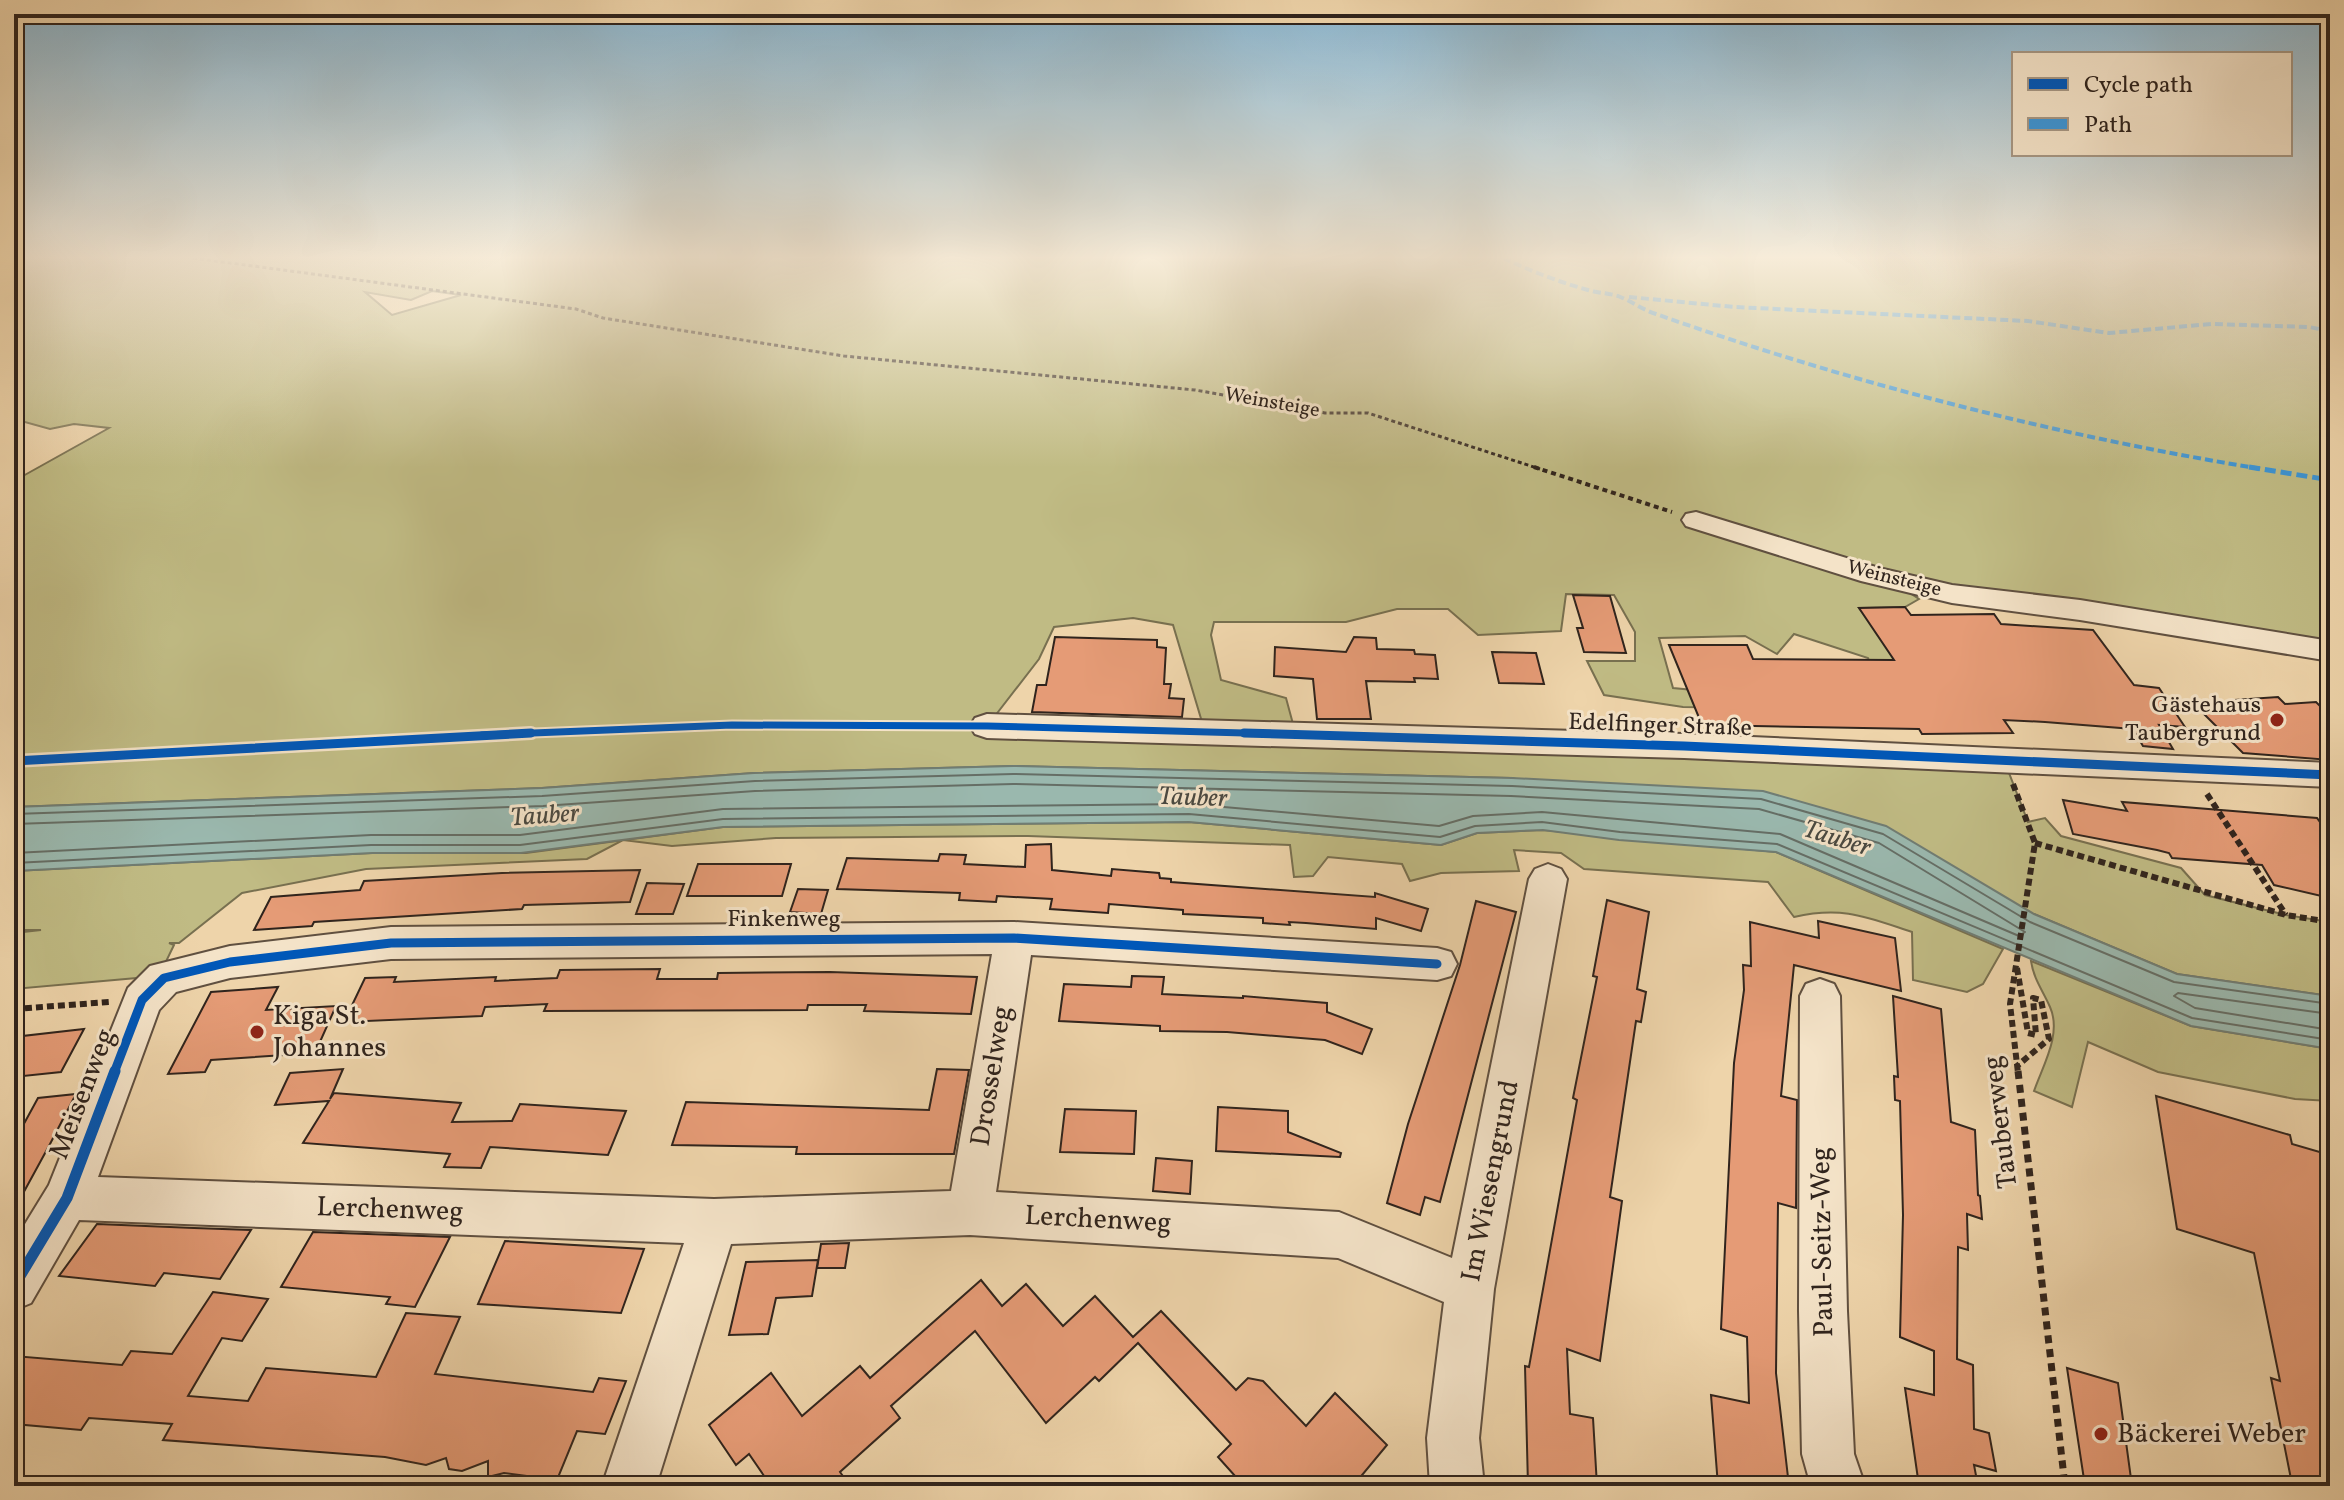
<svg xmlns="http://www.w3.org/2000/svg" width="2344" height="1500" font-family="Vollkorn,serif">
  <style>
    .green { fill: #c0bb84; stroke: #787050; stroke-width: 2; fill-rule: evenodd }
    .water { fill: #9ab8ae; stroke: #707d74; stroke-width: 2 }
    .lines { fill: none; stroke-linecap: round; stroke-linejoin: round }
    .shore { stroke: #656e66; stroke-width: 2 }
    .building { fill: #e59b76; stroke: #30241d; stroke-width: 2 }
    .minor-casing { stroke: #605040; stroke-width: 4 }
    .path-far3 { stroke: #30241d; stroke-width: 3; stroke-dasharray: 4 3; stroke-linecap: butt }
    .path-far2 { stroke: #30241d; stroke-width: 4; stroke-dasharray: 5 4; stroke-linecap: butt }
    .path-far1 { stroke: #30241d; stroke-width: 6; stroke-dasharray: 7 4; stroke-linecap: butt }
    .path { stroke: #30241d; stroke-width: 7; stroke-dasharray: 8 6; stroke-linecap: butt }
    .minor { fill: #f4e3c8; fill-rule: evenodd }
    .quiet-far1 { stroke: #3d95d5; stroke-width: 4; stroke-dasharray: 8 4; stroke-linecap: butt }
    .quiet { stroke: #3d95d5; stroke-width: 5; stroke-dasharray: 11 5; stroke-linecap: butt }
    .cycleway-far2-casing { stroke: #f4e3c8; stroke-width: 11 }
    .cycleway-far1-casing { stroke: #f4e3c8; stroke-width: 14 }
    .cycleway-casing { stroke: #f4e3c8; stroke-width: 16 }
    .cycleway-far2 { stroke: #0057b8; stroke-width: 7 }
    .cycleway-far1 { stroke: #0057b8; stroke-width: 9 }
    .cycleway { stroke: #0057b8; stroke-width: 11 }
    .poi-dot { fill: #8f2418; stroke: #f4e3c8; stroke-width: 3 }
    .labels { text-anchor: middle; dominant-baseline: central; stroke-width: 6; stroke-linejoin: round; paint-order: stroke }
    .far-street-label { font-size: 20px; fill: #30241d; stroke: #f4e3c8 }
    .poi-label { font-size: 24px; fill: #30241d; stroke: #f4e3c8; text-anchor: end }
    .street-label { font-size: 24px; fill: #30241d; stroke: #f4e3c8 }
    .water-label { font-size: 26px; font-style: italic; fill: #4a4941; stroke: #f4e3c8 }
    .near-poi-label { font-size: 28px; fill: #30241d; stroke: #f4e3c8; text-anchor: start }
    .near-street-label { font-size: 28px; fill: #30241d; stroke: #f4e3c8 }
  </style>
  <rect width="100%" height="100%" fill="#eed4aa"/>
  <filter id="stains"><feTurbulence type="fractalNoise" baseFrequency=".0025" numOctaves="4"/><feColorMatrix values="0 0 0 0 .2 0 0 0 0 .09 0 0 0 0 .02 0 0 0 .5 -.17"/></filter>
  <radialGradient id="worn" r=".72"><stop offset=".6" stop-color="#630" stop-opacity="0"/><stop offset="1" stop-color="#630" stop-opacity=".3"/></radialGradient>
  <g class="green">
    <path d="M14,258h2316v393l-437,-69 26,17 -14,8 -46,1 26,35 43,-3 -44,61 -16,-43 -74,-24 -17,20 -32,-18 -86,2 14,50 42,4 88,17 -120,-2 -79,-12 -17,-34h48v-29l-21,-37 -48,-1 -5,37 -83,4 -30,-26h-51l-51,13h-132l-3,13 10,45 65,18 10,37 708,25 24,62 17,-4 16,18 120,32 24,27 81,20 44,7v74l-153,-22 -143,-60 -522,-136 -499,-12 -259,7 -212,15 -528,19v-326l95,-53 -35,-4 -24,5 -36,-10zM432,291l29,4 -69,20 -27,-23 46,8zM1133,618l40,7 32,107 -217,-7 51,-66 15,-32z"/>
    <path d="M1189,822l252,23 36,-12 66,-3 233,22 227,97 -20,35 -16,8 -54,-12 -1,-48c-46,-15 -69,-26 -118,-15l-26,-35 -184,-13 -23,-16 -47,-3 5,21 -78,2 -31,8 -8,-17 -74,-7 -15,19 -19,1 -4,-32 -262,-9 -252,2 -104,8 -49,-6 -36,19 -221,10 -124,24 -63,50h-10l5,2 -15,31 -145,13v-56l27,-3h-27v-59l358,-18h154l197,-26z"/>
    <path d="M2031,961l160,65 139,23v52l-35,-2 -137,-27 -70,-30 -16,65 -38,-16c9,-26 28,-57 16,-84 -8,-18 -16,-27 -19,-46z"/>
  </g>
  <path class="water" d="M1013,766l499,12 251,13 123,35 148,88 143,60 153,22v53l-139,-23 -415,-174 -157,-12 -76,-10 -66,3 -36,12 -252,-23 -466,5 -202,26h-149l-358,18v-64l528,-19 212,-15z"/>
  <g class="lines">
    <g class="shore">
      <path d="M14,814l528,-18 213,-15 258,-7 499,12 249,13 122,35 147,88 144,60 156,22"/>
      <path d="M14,824l529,-18 212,-15 258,-7 498,12 248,13 120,34 146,89 -6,4 -239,-102 -238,-22 -69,4 -34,10 -249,-22 -467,5 -203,26h-149l-357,18"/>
      <path d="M14,863l357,-18h149l203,-26 466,-5 251,23 35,-11 67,-4 78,10 157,12 415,174 138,22"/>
      <path d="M2330,1014l-152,-21 -4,3 21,12 135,22"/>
    </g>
  </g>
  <g class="building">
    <path d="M1573,595l37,1 16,57 -42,-1 -7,-24h6z"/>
    <path d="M1905,607l6,8 83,-1 7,10 92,6 41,55 25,3 26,39 -26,-2 14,24 -30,-3 -10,-17 -88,-7 -41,-2 9,13 -91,1 -3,-5 -217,-4 -33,-80h78l6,14 141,1 -35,-52z"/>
    <path d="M1055,637l102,3v7l9,1 -2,36h7l-2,14 15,1 -2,18 -150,-5 5,-27h9z"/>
    <path d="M1354,637l22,1 1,11 37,1 1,4 20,1 3,24 -24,-1 1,4 -49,-1 5,38h-54l-4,-40 -39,-3 1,-29 71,5z"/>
    <path d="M1492,652l44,1 8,31 -45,-1z"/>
    <path d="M2278,697l7,7 31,-2 14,14v44l-87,-7 -41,-41 40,-3 -9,-9z"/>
    <path d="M2063,800l64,11 -5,-9 195,16 13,18v62l-56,-13 -12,-20 -90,-7 -3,-5 -12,-3 -84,-16z"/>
    <path d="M1051,844l1,26 59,6 1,-7 47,4 1,5 11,1v3l204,15v-4l53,16 -7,22 -45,-13v11l-70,-6 -17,-1 1,3 -27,-2v-5l-80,-4v-4l-74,-6 -1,9 -58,-4 2,-10 -55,-3 -1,6 -37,-2 1,-7 -123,-4 10,-31 91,3 2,-7 26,1 -2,9 61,3 1,-22z"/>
    <path d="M698,864h93l-9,32h-95z"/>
    <path d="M640,870l-10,32 -106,3 -2,4 -208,13 -2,4 -58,4 17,-33 89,-7 4,-9 138,-8z"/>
    <path d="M647,883l37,1 -11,30h-37z"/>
    <path d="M798,889l30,1 -7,24 -31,-2z"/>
    <path d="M1607,900l42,12 -12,77 9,3 -5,30 -5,-1 -26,176 12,4 -22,160 -33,-12 3,65 23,4 4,68h-69l-3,-120 4,1 48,-267 -4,-2 24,-121 -4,-1z"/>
    <path d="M1476,901l40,11 -76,290 -15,-5 -5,18 -33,-12 21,-79 52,-159z"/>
    <path d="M1818,921l77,17 6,53 -107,-26 -13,131 16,4 -1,108 -18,-5 -2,170 13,113h-71l-7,-91 38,8 -2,-66 -26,-8 13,-266 10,-73 -1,-25 8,1 -1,-44 69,16z"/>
    <path d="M660,969l-3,10h60l1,-6 112,-1 147,5 -6,37 -107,-3 2,-6h-58l-1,5 -263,1 3,-7 -62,3 -3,9 -138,6 21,-44 31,-1 -2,5 102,-5 -1,4 62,-3 3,-8z"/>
    <path d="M1132,976l32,1 -2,17 81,4v-2l84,7v9l45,17 -10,25 -37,-14 -98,-8 -67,-1v-5l-101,-5 5,-37 67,3z"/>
    <path d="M278,987l-12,23 70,-4 -21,47 -104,7 -6,12 -37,2 43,-82z"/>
    <path d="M1893,996l48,13 10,113 24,8 3,65 2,1 2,23 -15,-5 1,36 -10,-3 -1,112 16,6 1,64 15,4 7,38 -22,-6 4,21h-59l-14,-98 29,7v-44l-34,-14 3,-122 -3,-114 -5,-1 -1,-24 4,1z"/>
    <path d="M84,1029l-23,43 -47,5v-40z"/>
    <path d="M343,1069l-13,30 4,-6 127,10 -9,19 60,-1 8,-17 106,7 -18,44 -118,-8 -9,21 -37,-1 6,-13 -147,-11 26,-42 -54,4 15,-32z"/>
    <path d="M937,1069l32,1 -15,84h-158l1,-7 -125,-2 14,-43 243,8z"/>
    <path d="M76,1094l-26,50 -36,66v-68l24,-44z"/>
    <path d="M2156,1096l134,39 2,9 38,11v331h-19l-20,-7 -20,-101 9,3 -26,-128 -77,-24z"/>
    <path d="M1218,1107l70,4v21l53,21 -1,4 -124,-6z"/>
    <path d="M1065,1109l71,2 -2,43 -74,-2z"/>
    <path d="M1156,1158l36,3 -2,33 -37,-3z"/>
    <path d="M97,1224l97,4 57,2 -31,49 -56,-6 -9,13 -96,-10z"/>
    <path d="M313,1232l137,5 -35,70 -29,-3 4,-7 -109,-10z"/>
    <path d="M505,1241l139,8 -23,64 -143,-9z"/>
    <path d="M849,1243l-4,25h-28l4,-24z"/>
    <path d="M818,1260l-6,36 -36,2 -8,36 -39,1 17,-73z"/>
    <path d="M981,1280l21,26 24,-22 37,42 32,-30 38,41 28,-26 75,79 12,-12 15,3 43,45 29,-33 52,52 -34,41h-109l-26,-29 13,-13 -93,-101 -39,38 -4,-4 -49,46 -71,-92 -84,75 9,12 -60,54 10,14h-79l-22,-32 -13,11 -27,-40 62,-52 31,43 58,-50 10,12z"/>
    <path d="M213,1292l55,7 -26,42 -20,-3 -34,58 60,5 18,-33 110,9 30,-64 54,4 -25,57 158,18 6,-14 27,3 -21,53 -28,-3 -20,49 -53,-7 -16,4v-16l-26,10 -13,-2 -3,-11 -20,7 -41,-8 -222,-17 9,-16 -83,-6 -8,12 -67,-6v-68l108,9 9,-14 41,3z"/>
    <path d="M2067,1368l51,15 14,103h-47z"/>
  </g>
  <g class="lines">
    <defs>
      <g id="minor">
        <path d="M1696,512l183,56 73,17 128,15 250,41v20l-250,-41 -128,-17 -91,-22 -175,-55 -4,-6 4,-6z"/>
        <path d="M987,714l697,20 646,29v24l-646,-29 -697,-20 -12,-4 -5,-8 5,-8z"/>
        <path d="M1548,864l13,5 6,10 -73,410 -15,149 5,48h-54l-3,-48 17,-136 -106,-44 -368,-23 -239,9 -75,242h-54l82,-243 -605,-23 -48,83 -17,7v-68l35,-57 79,-197 22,-22 80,-20 161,-19 623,-5 423,26 14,4 6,12 -6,12 -14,4 -406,-25 -35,237 343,20 113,46 77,-379 6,-10zM992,954l-41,237 -237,8 -616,-22 61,-167 17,-18 54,-14 161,-19z"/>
        <path d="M1820,979l14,5 6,12 7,315 7,143 11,32h-54l-9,-32 -3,-143 1,-315 6,-12z"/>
      </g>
    </defs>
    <use href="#minor" class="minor-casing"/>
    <path class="path-far3" d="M193,258l383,51 27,9 241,38 351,34 130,23h43l172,56"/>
    <path class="path-far2" d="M1534,467l138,45"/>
    <g class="path-far1">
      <path d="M2013,784l22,59 -25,161 8,69"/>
      <path d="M2207,794l79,121"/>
      <path d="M2035,843l251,72 44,7"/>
      <path d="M2017,968l11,65 8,2 -3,-37 8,2 8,39 -32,27"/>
      <path d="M14,1009l95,-7"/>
    </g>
    <path class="path" d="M2018,1071l47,415"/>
    <use href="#minor" class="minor"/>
    <g class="quiet-far1">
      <path d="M1503,258c28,13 56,24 85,32 10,3 20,3 30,6 13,5 25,14 38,18 195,69 402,122 606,155"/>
      <path d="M1629,297l106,10 293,14 81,12 102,-9 98,3 21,4"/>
    </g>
    <path class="quiet" d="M2249,467l81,13"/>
    <defs>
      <path id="cycleway-far2" d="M482,735l250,-10 255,1 326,9"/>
      <g id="cycleway-far1">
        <path d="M1244,733l440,13 646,29"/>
        <path d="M14,761l517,-28"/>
        <path d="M114,1073l28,-73 22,-22 66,-16 161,-19 623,-5 423,26"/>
      </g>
      <path id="cycleway" d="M14,1286l53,-88 48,-127"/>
    </defs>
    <use href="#cycleway-far2" class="cycleway-far2-casing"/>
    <use href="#cycleway-far1" class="cycleway-far1-casing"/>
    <use href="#cycleway" class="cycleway-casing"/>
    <use href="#cycleway-far2" class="cycleway-far2"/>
    <use href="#cycleway-far1" class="cycleway-far1"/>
    <use href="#cycleway" class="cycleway"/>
  </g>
  <linearGradient id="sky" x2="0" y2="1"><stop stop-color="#89b6d1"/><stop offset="0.55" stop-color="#f7ecd9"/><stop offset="1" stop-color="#f7ecd9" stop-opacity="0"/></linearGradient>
  <rect width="2344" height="468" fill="url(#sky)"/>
  <g class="poi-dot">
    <circle cx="2277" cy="720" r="8"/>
    <circle cx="257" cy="1032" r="8"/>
    <circle cx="2101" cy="1434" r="8"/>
  </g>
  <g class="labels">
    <g class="far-street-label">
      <text transform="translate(1272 403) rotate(10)">Weinsteige</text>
      <text transform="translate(1894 579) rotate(14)">Weinsteige</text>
    </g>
    <g class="poi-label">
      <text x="2261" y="706">Gästehaus<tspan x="2261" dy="28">Taubergrund</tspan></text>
    </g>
    <g class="street-label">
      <text transform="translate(1660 726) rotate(2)">Edelfinger Straße</text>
      <text x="784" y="920">Finkenweg</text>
    </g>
    <g class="water-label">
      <text transform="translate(1193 798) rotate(2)">Tauber</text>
      <text transform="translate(545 816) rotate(-4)">Tauber</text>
      <text transform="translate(1837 839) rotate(17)">Tauber</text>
    </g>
    <g class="near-poi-label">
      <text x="273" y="1016">Kiga St.<tspan x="273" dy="32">Johannes</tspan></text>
      <text x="2117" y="1434">Bäckerei Weber</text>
    </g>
    <g class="near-street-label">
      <text transform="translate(992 1076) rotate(-81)">Drosselweg</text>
      <text transform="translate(83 1094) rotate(-69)">Meisenweg</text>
      <text transform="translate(2001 1122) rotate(-97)">Tauberweg</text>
      <text transform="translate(1491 1181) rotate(-79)">Im Wiesengrund</text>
      <text transform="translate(390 1210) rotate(2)">Lerchenweg</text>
      <text transform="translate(1098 1220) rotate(3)">Lerchenweg</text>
      <text transform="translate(1823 1242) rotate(-91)">Paul-Seitz-Weg</text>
    </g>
  </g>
  <rect width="2344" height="1500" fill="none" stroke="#eed4aa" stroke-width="48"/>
  <rect x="16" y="16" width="2312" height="1468" fill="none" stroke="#30241d" stroke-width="4"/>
  <rect x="24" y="24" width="2296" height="1452" fill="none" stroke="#30241d" stroke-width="2"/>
  <rect x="2012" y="52" width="280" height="104" fill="#f4e3c8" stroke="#a69784" stroke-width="2"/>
  <rect x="2028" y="78" width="40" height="12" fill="#0057b8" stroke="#a69784" stroke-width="2"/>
  <text x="2084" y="92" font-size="24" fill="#30241d">Cycle path</text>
  <rect x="2028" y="118" width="40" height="12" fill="#3d95d5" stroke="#a69784" stroke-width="2"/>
  <text x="2084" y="132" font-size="24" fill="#30241d">Path</text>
  <rect width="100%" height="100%" filter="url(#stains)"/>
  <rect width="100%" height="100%" fill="url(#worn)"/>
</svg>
